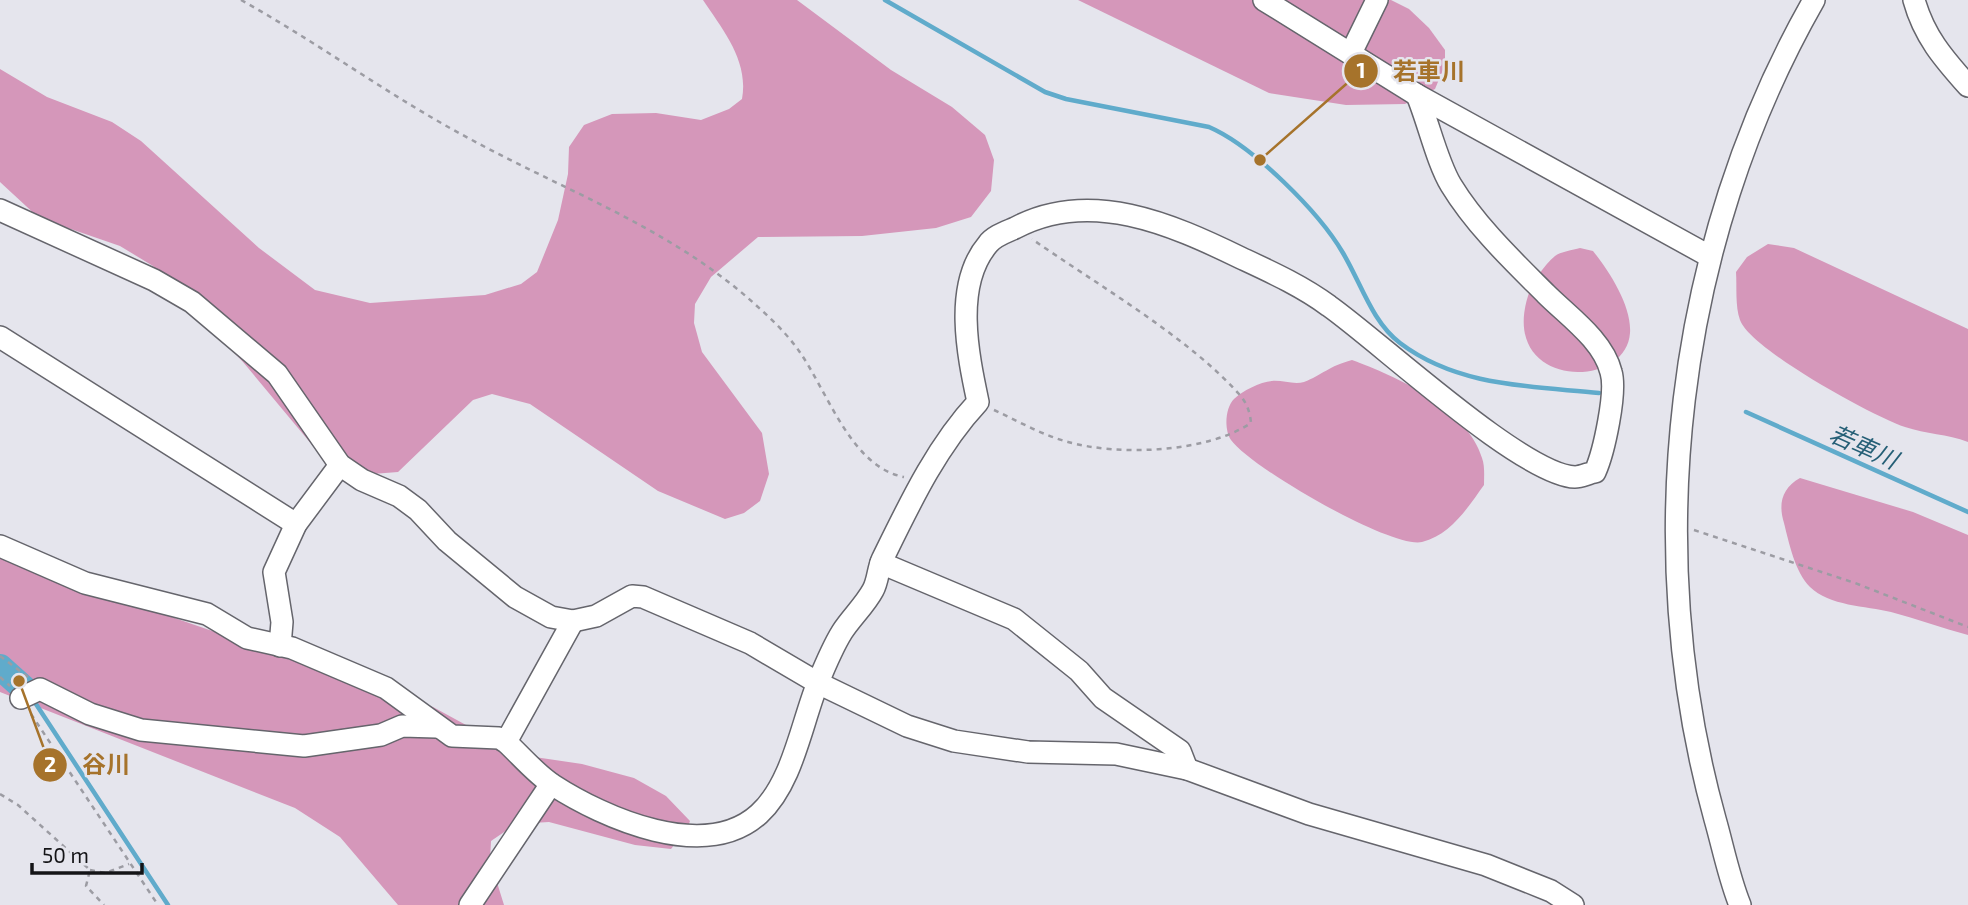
<svg xmlns="http://www.w3.org/2000/svg" width="1968" height="905" font-family="'Exo 2','Noto Sans JP',sans-serif">
  <style>
    .forest { fill: #d597ba }
    .lines { fill: none; stroke-linecap: round; stroke-linejoin: round }
    .stream { stroke: #60abcb; stroke-width: 4.5 }
    .river { stroke: #60abcb; stroke-width: 26 }
    .minor-casing { stroke: #65656c; stroke-width: 24 }
    .path { stroke: #9c9ca3; stroke-width: 2.5; stroke-dasharray: 5 5; stroke-linecap: butt }
    .minor { stroke: #fff; stroke-width: 21 }
    .labels { text-anchor: middle; dominant-baseline: central; stroke-width: 5; stroke-linejoin: round; paint-order: stroke }
    .water-label { font-size: 24px; font-style: italic; fill: #255f76; stroke: #e5e5ed }
    .leader { fill: none; stroke: #a6732b; stroke-width: 2.5 }
    .callout-dot { fill: #a6732b; stroke: #e5e5ed; stroke-width: 2.5 }
    .mark-label { font-size: 21px; text-anchor: middle; font-weight: bold; fill: #fff }
    .callout-label { font-size: 24px; text-anchor: middle; font-weight: bold; fill: #a6732b; stroke: #e5e5ed; stroke-width: 5; stroke-linejoin: round; paint-order: stroke }
  </style>
  <rect width="100%" height="100%" fill="#e5e5ed"/>
  <g class="forest">
    <path d="M703,0h94l94,70 61,37 33,28 9,25 -3,31 -20,26 -35,11 -74,8 -104,1 -47,40 -16,27 -1,19 8,29 60,81 7,41 -9,27 -16,12 -19,6 -67,-28 -128,-87 -38,-10 -19,6 -75,72 -51,4 -24,-18 -80,-96 -90,-96 -33,-20 -81,-28 -39,-36v-113l47,28 65,25 29,19 118,107 56,42 55,13 115,-8 36,-11 16,-12 21,-52 10,-46 1,-27 15,-22 28,-11 44,-1 45,7 28,-11 13,-10c7,-38 -19,-69 -39,-99z"/>
    <path d="M1078,0h313l18,9 20,19 16,22v15l-10,24 -30,15 -59,1 -77,-12z"/>
    <path d="M1768,244l26,4 174,81v113c-21,-8 -42,-8 -63,-15 -31,-10 -155,-78 -165,-107 -5,-14 -3,-33 -4,-48l11,-15z"/>
    <path d="M1580,248l13,3c16,20 39,55 37,82 -4,58 -131,56 -102,-37 4,-13 16,-31 27,-40 5,-4 18,-6 25,-8z"/>
    <path d="M1352,360c44,16 116,49 130,98 3,8 2,19 2,27 -16,22 -33,50 -62,57 -31,7 -172,-75 -191,-102 -7,-10 -6,-32 3,-41 8,-8 26,-17 38,-18 10,-1 22,4 32,1 18,-7 25,-16 48,-22z"/>
    <path d="M1800,478l113,34 55,23v100c-26,-7 -51,-16 -77,-23 -25,-6 -62,-6 -81,-25 -15,-15 -21,-44 -26,-64 -6,-19 -2,-35 16,-45z"/>
    <path d="M0,558l433,149 88,48 61,9 52,14 32,18 24,25 -3,8 -16,20 -36,-4 -86,-23 -33,2 -25,17 -1,19 14,45h-106l-58,-68 -45,-29 -295,-116z"/>
  </g>
  <g class="lines">
    <g class="stream">
      <path d="M885,0l160,92 21,7 143,28c44,19 110,85 134,126 18,30 29,69 57,90 58,44 131,43 199,50"/>
      <path d="M1746,412l222,100"/>
      <path d="M32,698l136,207"/>
    </g>
    <path class="river" d="M0,667l29,26"/>
    <defs>
      <g id="minor">
        <path d="M1264,0l153,95 292,161"/>
        <path d="M1914,0c10,36 29,58 54,86"/>
        <path d="M1351,53l26,-53"/>
        <path d="M0,210l154,70 38,22 85,72 63,91 22,15 37,16 19,14 29,31 68,56 36,20 22,4 23,-5 36,-20 11,1 107,46 68,40 89,43 47,15 74,11 88,2 71,15 122,45 177,51 65,26 22,14"/>
        <path d="M0,337l296,187"/>
        <path d="M0,546l85,37 122,31 40,24 45,10 94,40 66,48 47,2 7,4c15,14 30,32 47,43 51,33 152,78 206,29 33,-30 42,-88 58,-129 7,-17 15,-37 25,-53 9,-14 23,-27 31,-42 5,-9 5,-21 9,-30 27,-55 54,-113 96,-158 -10,-47 -25,-117 10,-158 6,-8 18,-12 27,-16 75,-40 156,-4 226,30 30,14 61,28 88,48 50,35 193,169 246,171 6,0 14,-4 20,-5 9,-20 22,-80 16,-100 -8,-32 -43,-56 -65,-78 -33,-33 -70,-68 -95,-109 -14,-23 -23,-64 -34,-90"/>
        <path d="M881,563l133,56 65,52 24,27 77,53 7,18"/>
        <path d="M280,646l2,-24 -8,-50 22,-48 44,-59"/>
        <path d="M21,698l19,-9 50,25 51,16 163,16 77,-11 21,-9 34,1"/>
        <path d="M506,742l67,-121"/>
        <path d="M470,905l81,-121"/>
        <path d="M1740,905c-11,-27 -17,-58 -25,-86 -75,-270 -40,-576 99,-819"/>
      </g>
    </defs>
    <use href="#minor" class="minor-casing"/>
    <g class="path">
      <path d="M241,0c79,44 153,99 231,140 94,51 194,87 276,158 18,16 37,33 51,53 29,41 52,116 105,126"/>
      <path d="M994,410c24,11 48,25 74,32 51,14 138,11 183,-19 -1,-11 -4,-20 -12,-29 -51,-57 -143,-110 -207,-155"/>
      <path d="M1694,530l161,53 113,44"/>
      <path d="M0,656l28,21"/>
      <path d="M0,677l10,9"/>
      <path d="M31,714l127,191"/>
      <path d="M0,794l18,11 72,65 -4,16 18,19"/>
      <path d="M90,870l15,3 24,-9"/>
    </g>
    <use href="#minor" class="minor"/>
  </g>
  <g class="labels">
    <g class="water-label">
      <text transform="translate(1864 446) rotate(24)">若車川</text>
    </g>
  </g>
  <path class="leader" d="M1260 160L1361 71M19 681L50 765"/>
  <g class="callout-dot">
    <circle cx="1260" cy="160" r="7"/>
    <circle cx="19" cy="681" r="7"/>
    <circle cx="1361" cy="71" r="18"/>
    <circle cx="50" cy="765" r="18"/>
  </g>
  <g class="mark-label">
    <text x="1361" y="78">1</text>
    <text x="50" y="772">2</text>
  </g>
  <g class="callout-label">
    <text x="1429" y="80">若車川</text>
    <text x="106" y="773">谷川</text>
  </g>
  <path d="M32 863v10h110v-10" fill="none" stroke="#141417" stroke-width="3.5"/>
  <text x="42" y="863" font-size="21" fill="#141417" stroke="#e5e5ed" stroke-width="5" paint-order="stroke">50 m</text>
</svg>
